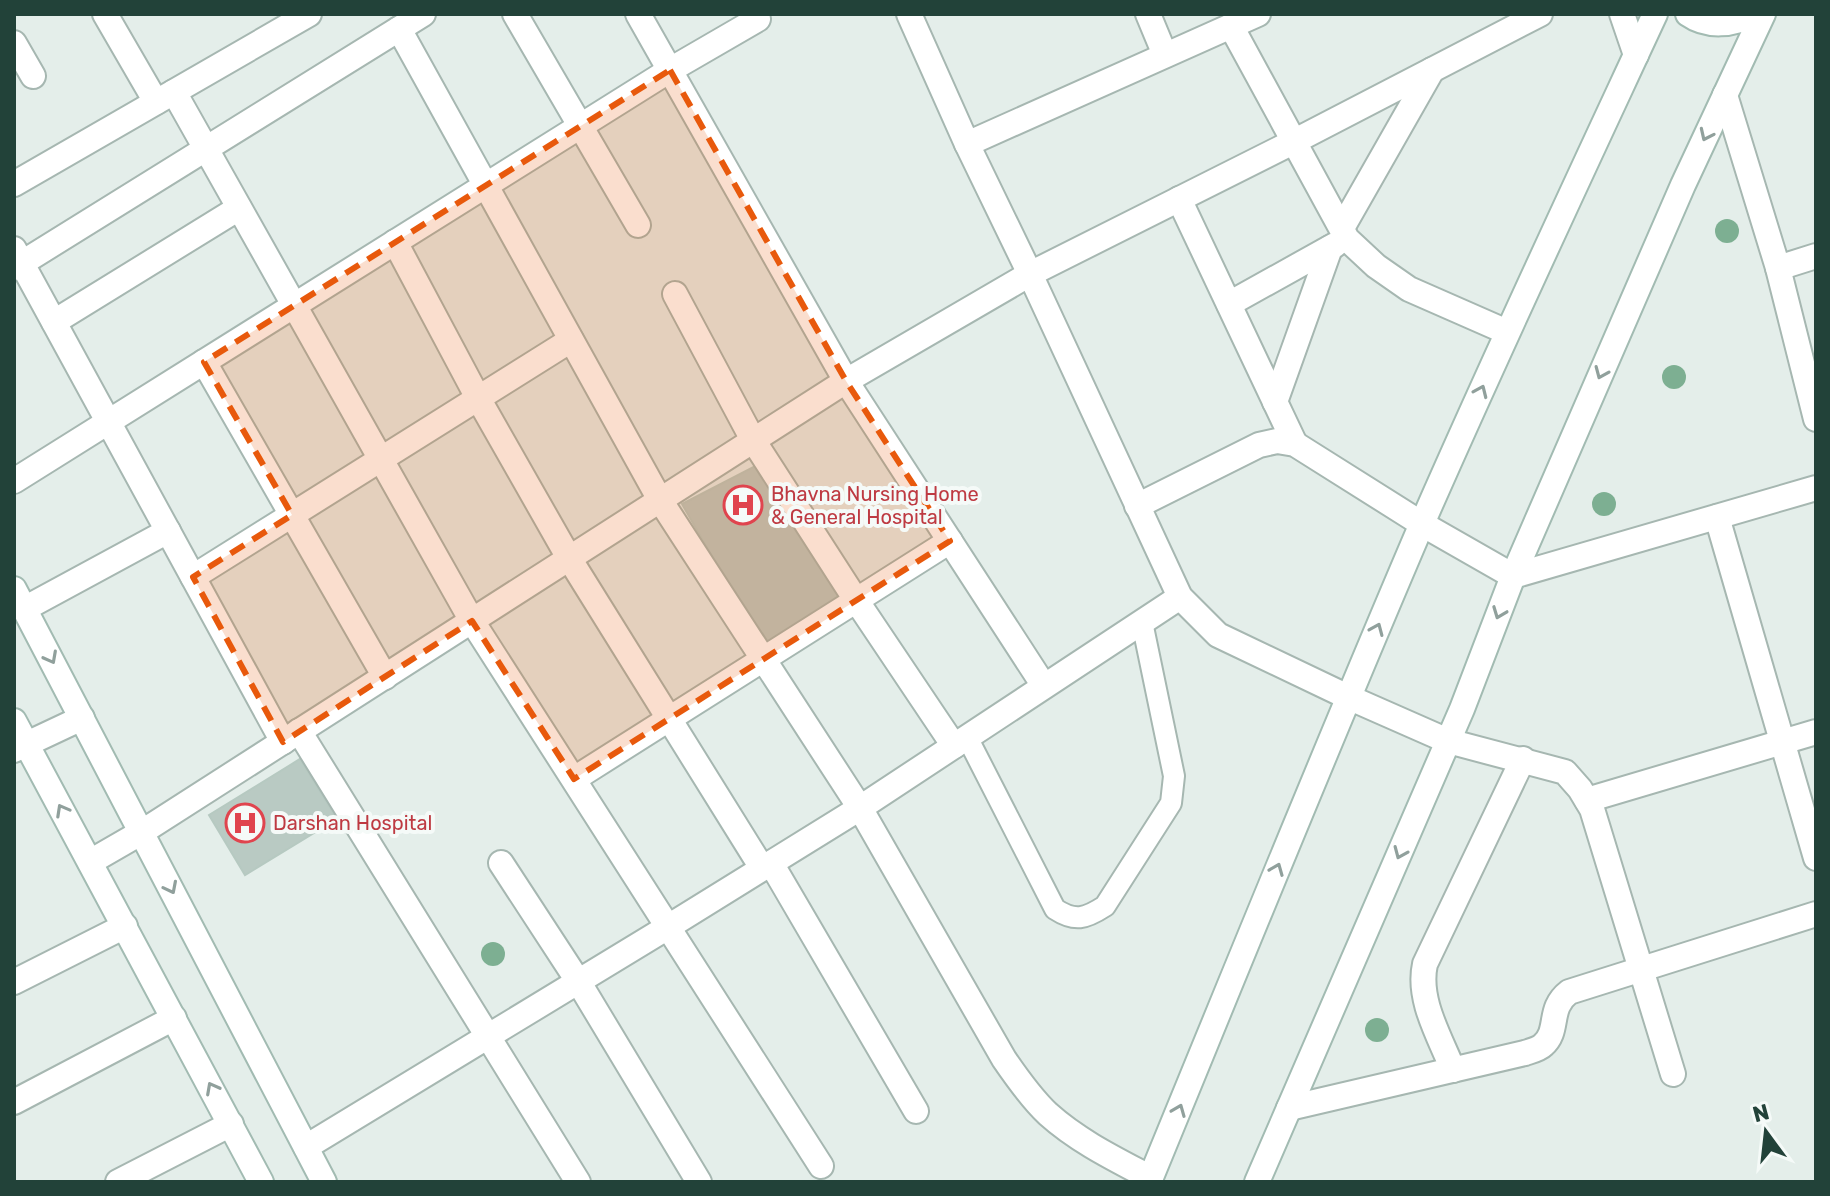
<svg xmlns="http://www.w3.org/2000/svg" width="1830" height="1196" font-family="Rubik,sans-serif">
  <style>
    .building { fill: #b9cac3; stroke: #b6c9c1; stroke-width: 2 }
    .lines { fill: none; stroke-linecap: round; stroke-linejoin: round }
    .lane-casing { stroke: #a6b7b1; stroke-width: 24 }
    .street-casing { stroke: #a6b7b1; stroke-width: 28 }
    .secondary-casing { stroke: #a2bbb2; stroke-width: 28 }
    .lane { stroke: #fff; stroke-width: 20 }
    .street { stroke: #fff; stroke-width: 24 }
    .secondary { stroke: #fff; stroke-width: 24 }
    .tree { fill: #7daf92 }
    .oneway { stroke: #90a09c }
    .marked { fill: #e8590c; fill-opacity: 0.2; stroke: #e8590c; stroke-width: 6; stroke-dasharray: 16 10; stroke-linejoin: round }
    .labels { text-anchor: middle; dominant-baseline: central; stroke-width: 8; stroke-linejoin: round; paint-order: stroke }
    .health-label { font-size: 20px; fill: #be3a42; stroke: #f5faf8; text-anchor: start }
  </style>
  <rect width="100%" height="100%" fill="#e4eeea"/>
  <g class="building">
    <path d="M763,462l82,139 -80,48 -83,-145z"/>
    <path d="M300,759l37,60 -92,56 -36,-60z"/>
  </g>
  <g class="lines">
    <defs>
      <path id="lane" d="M967,737l88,172c20,13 30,10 50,-3l66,-103 3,-27 -32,-154"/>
      <g id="street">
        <path d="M105,14l51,88"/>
        <path d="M515,14l123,211"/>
        <path d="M638,14l208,367 198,305"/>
        <path d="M909,14l58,130 63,130 150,323 38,38 130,62 100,44 117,31 15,17 12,20 81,265"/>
        <path d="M1148,14l17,41"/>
        <path d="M1622,14l14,41"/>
        <path d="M1231,26l116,213 29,27 33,23 98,43"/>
        <path d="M399,29l261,471 200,308 144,251c13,19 27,39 44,55 30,27 67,45 103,64"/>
        <path d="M14,43l19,33"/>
        <path d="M174,92l298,529 349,545"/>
        <path d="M1725,95l53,173 38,151"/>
        <path d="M967,144l291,-130"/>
        <path d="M14,184l295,-170"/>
        <path d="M1179,199l116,245"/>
        <path d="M1342,228l90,-158"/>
        <path d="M395,242l83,156 91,160 193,310"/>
        <path d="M14,249l269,493"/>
        <path d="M14,268l409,-254"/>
        <path d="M1778,268l38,-12"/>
        <path d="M675,294l78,146 103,160 98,146"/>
        <path d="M1229,304l106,-59"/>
        <path d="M54,322l185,-114"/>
        <path d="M204,362l181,315"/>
        <path d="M1275,402l55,-154"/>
        <path d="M14,481l656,-411 88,-51"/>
        <path d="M1137,506l122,-61 18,-4 18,3 127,80 91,52 303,-88"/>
        <path d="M1717,517l99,341"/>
        <path d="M193,577l378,-237"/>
        <path d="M24,609l144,-78"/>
        <path d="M299,731l279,451"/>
        <path d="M14,750l68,-32"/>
        <path d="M574,779l376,-238"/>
        <path d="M1587,800l229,-68"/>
        <path d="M90,862l52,-30 704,-451 184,-107 265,-133 245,-127"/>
        <path d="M501,863l77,118 121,201"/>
        <path d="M771,863l145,248"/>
        <path d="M14,982l111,-56"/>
        <path d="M1453,1070c-13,-33 -36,-70 -28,-106l98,-205"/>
        <path d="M14,1102l160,-84"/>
        <path d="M1289,1108l236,-55c6,-2 14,-4 18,-8 17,-15 4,-36 26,-53l247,-78"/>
        <path d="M306,1147l362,-220 192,-119 320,-211"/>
        <path d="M118,1182l113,-58"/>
      </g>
      <g id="secondary">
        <path d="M1688,14c20,14 45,11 66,0"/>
        <path d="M14,589l310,593"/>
        <path d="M14,721l247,461"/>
        <path d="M1149,1182c90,-219 179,-439 272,-656 75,-172 155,-342 234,-512"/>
        <path d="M1257,1182l205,-473 51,-133 170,-391 80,-171"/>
      </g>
    </defs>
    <use href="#lane" class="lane-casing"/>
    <use href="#street" class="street-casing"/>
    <use href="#secondary" class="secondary-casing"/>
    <use href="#lane" class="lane"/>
    <use href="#street" class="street"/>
    <use href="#secondary" class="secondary"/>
  </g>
  <g class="tree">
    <circle cx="1727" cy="231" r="12"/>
    <circle cx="1674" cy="377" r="12"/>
    <circle cx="1604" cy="504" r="12"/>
    <circle cx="493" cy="954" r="12"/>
    <circle cx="1377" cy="1030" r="12"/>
  </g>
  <defs><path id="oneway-chevron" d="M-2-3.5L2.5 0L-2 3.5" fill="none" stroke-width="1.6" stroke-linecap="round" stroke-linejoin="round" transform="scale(2)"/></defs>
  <g class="oneway">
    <use href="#oneway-chevron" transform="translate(1706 135) rotate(115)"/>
    <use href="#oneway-chevron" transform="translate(1601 373) rotate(113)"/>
    <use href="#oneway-chevron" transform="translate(1481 391) rotate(-66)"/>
    <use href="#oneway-chevron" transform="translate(1499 613) rotate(111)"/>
    <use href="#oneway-chevron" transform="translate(1377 629) rotate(-67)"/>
    <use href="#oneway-chevron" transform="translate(51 658) rotate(62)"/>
    <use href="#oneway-chevron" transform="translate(62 810) rotate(-119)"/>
    <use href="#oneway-chevron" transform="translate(1400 853) rotate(113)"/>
    <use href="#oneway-chevron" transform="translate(1277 869) rotate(-68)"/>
    <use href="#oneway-chevron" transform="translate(171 888) rotate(63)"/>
    <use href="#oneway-chevron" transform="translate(212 1088) rotate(-118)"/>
    <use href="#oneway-chevron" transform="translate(1179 1110) rotate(-68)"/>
  </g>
  <path class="marked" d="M670,70l176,311 104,160 -376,238 -102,-158 -189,121 -90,-165 99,-62 -88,-153z"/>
  <defs>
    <symbol id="hospital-ring" viewBox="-11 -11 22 22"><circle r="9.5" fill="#f5faf8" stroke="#e0444e" stroke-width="1.5"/><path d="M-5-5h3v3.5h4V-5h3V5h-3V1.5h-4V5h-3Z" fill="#e0444e"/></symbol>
  </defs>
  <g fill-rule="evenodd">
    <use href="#hospital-ring" x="721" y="483" width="44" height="44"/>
    <use href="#hospital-ring" x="223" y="801" width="44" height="44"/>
  </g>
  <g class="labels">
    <g class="health-label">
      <text x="771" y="494">Bhavna Nursing Home<tspan x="771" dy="23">&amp; General Hospital</tspan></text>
      <text x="273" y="823">Darshan Hospital</text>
    </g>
  </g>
  <rect width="1830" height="1196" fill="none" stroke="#224239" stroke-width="32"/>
  <g transform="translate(1766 1132) rotate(345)" stroke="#f5faf8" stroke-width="6" paint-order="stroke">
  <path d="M0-6L14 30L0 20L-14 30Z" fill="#224239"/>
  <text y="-12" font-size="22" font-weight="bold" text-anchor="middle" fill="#224239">N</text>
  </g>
</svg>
